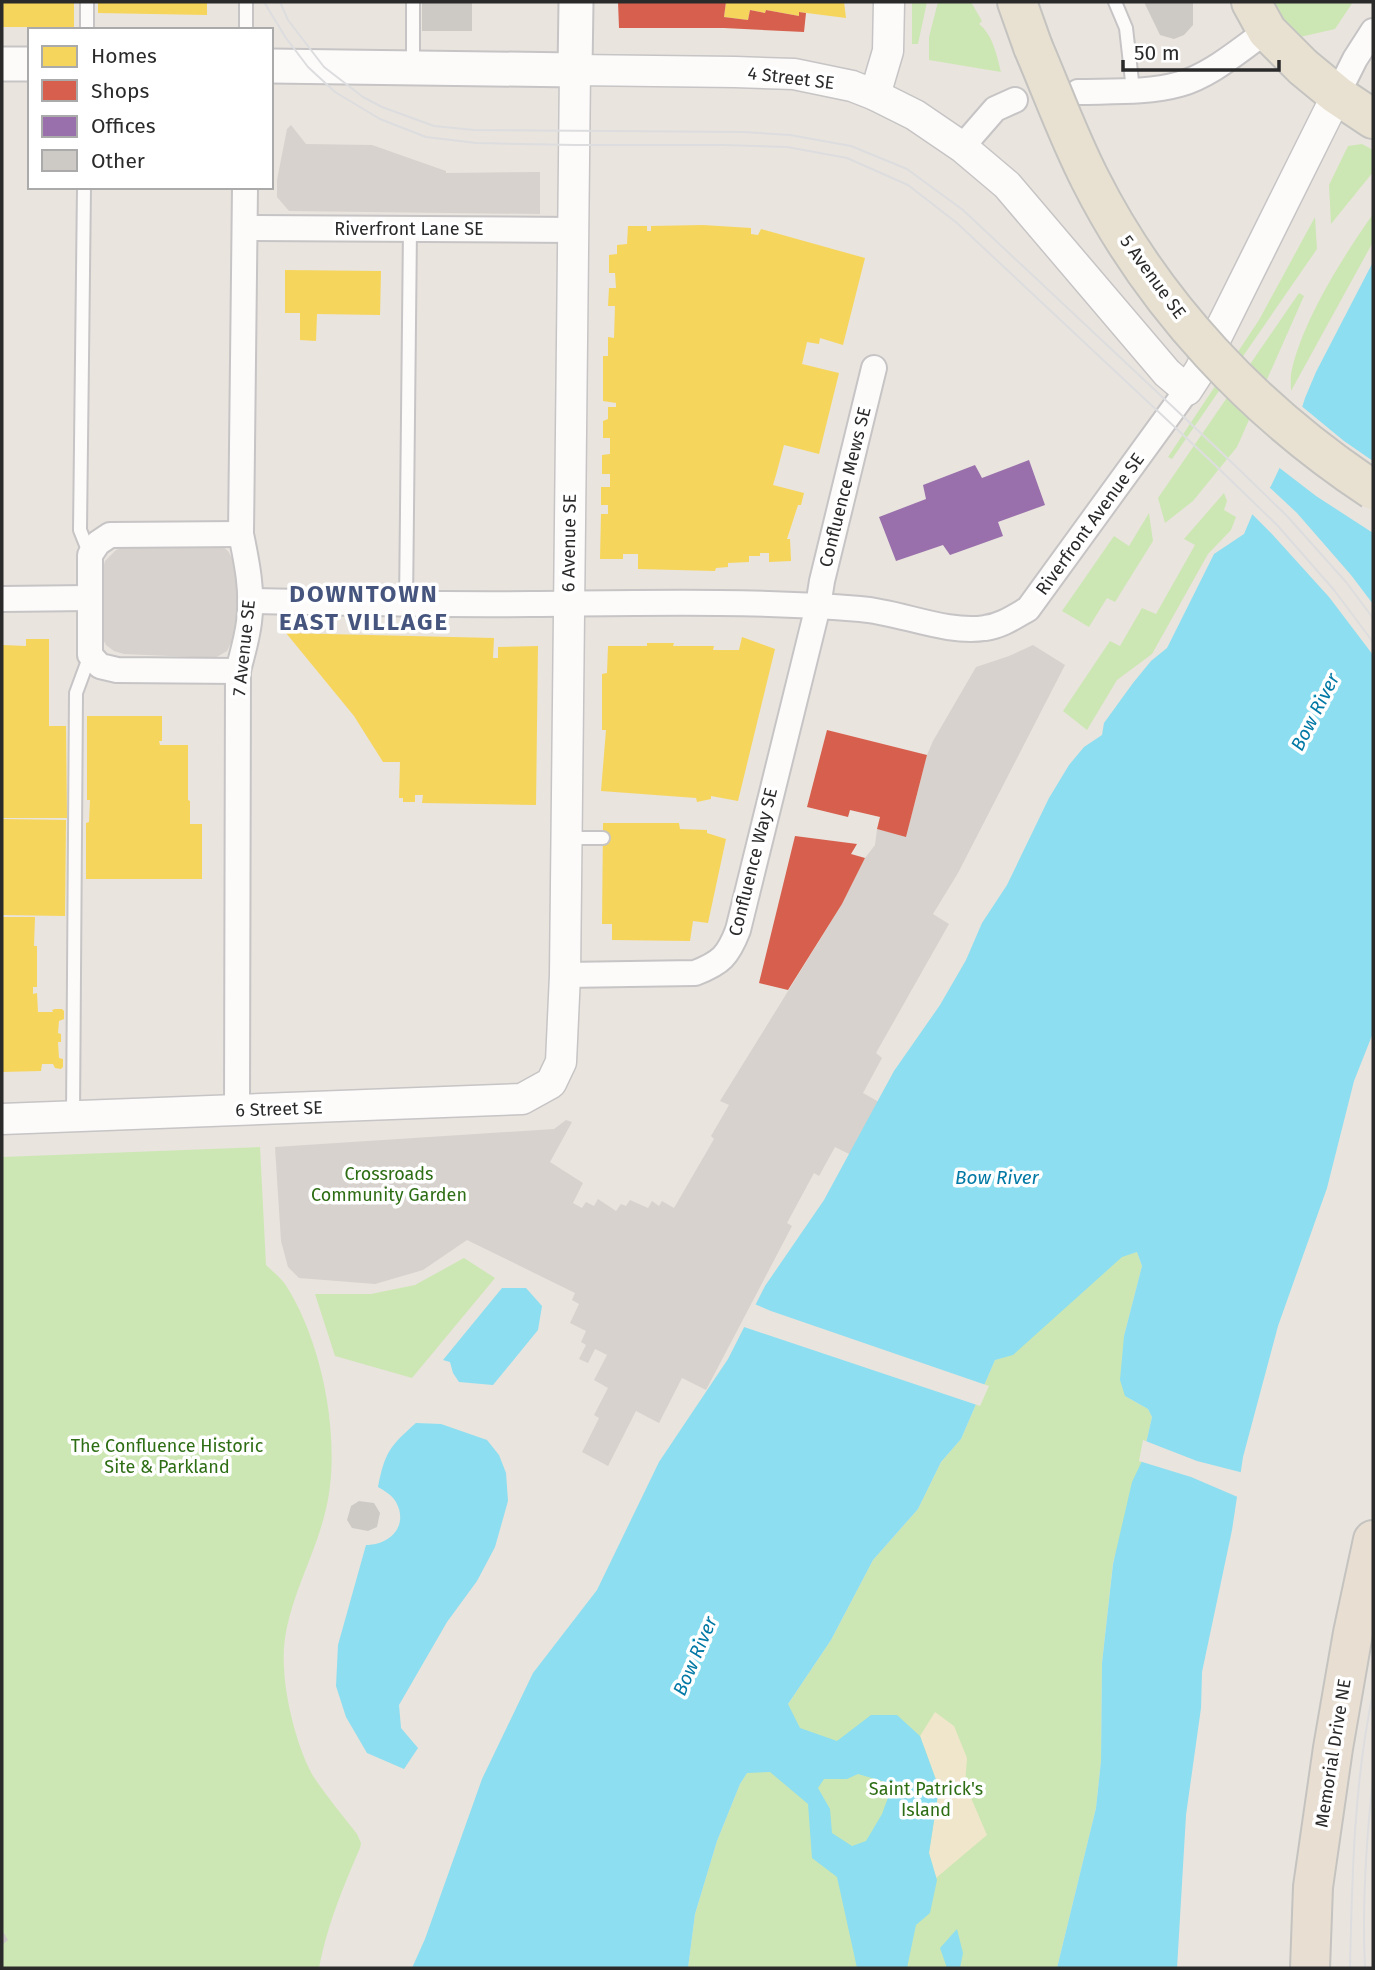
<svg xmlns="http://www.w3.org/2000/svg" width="1375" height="1970" font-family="'Fira Sans',sans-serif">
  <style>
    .green { fill: #cde7b4 }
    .sand { fill: #f0e6cb }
    .plaza { fill: #d7d2cd }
    .water { fill: #8cdef0; fill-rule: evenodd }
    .pier { fill: #e9e4de }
    .homes { fill: #f6d55c }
    .shops { fill: #d6604d }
    .offices { fill: #9970ab }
    .building { fill: #cdcac6 }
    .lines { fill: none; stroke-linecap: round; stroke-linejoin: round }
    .service-casing { stroke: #c6c4c5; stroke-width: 16 }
    .minor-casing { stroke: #c6c4c5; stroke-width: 28 }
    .tertiary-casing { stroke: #c6c4c5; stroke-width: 33 }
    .secondary-casing { stroke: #c6c4c5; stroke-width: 37 }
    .primary-casing { stroke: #c4c3c0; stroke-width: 42 }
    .trunk-casing { stroke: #c4c3c0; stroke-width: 42 }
    .service { stroke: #fcfbfa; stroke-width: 12 }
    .minor { stroke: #fcfbfa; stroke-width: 24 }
    .tertiary { stroke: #fcfbfa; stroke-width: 30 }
    .secondary { stroke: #fcfbfa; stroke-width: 33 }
    .primary { stroke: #e8e1d1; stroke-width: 38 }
    .trunk { stroke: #e8ded2; stroke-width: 38 }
    .tram { stroke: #dddddf; stroke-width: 2 }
    .primary-bridge-casing { stroke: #c4c3c0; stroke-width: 42; stroke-linecap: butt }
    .primary-bridge { stroke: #e8e1d1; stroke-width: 38 }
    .labels { text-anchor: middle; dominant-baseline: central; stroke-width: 7; stroke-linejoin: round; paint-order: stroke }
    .street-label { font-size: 18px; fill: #2a2a2a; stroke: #fff }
    .park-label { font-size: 18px; fill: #2d6d14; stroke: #fff }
    .water-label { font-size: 19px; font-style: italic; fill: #0279a5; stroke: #fff }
    .district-label { font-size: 24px; font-weight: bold; letter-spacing: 2px; fill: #46557e; stroke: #fff }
  </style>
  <rect width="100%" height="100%" fill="#e9e4de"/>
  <g class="green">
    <path d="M912,2h15l-9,42h-6z"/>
    <path d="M938,2h33l11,19 -3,3c14,11 18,32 22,48l-72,-12v-23z"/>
    <path d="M1267,2h86l-18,27 -35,8z"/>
    <path d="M1362,144l11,6v22l-42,52 -2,-39 19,-39z"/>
    <path d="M1373,214v28l-82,149c0,-7 -1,-15 1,-22 12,-51 51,-112 81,-155z"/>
    <path d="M1315,217l2,32 -145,210 -4,-2 91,-137z"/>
    <path d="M1299,293l5,3 -67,151 -44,54 -28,22 -7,-25z"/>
    <path d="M1224,493l3,8 -3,9 12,7 -5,13 -23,24 -56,100 -35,26 -30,50 -24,-19 47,-70 10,5 22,-38 14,6 39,-69 -11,-6z"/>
    <path d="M1149,513l4,28 -38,61 -8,-4 -18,29 -27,-16 52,-75 15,10z"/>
    <path d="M260,1147l6,118c6,6 14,12 19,19 38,58 57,158 41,225 -12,53 -46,103 -42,158 1,32 14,85 31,112 13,19 28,37 42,55l4,9 -1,5c-18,42 -32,75 -41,120h-317v-811z"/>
    <path d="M1137,1252l5,14 -18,70 1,60 23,13 4,8 -10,44 -29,102 -11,100 -1,98 -5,47 -39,160h-369l7,-54 22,-73 23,-57 48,-80 43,-64 42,-80 45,-51 23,-47 20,-23 34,-79 18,-6 109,-98z"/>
    <path d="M464,1258l31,20 -83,100 -77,-22 -20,-62h56l44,-9z"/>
  </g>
  <path class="sand" d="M935,1712l19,14 13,32 -2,26 22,51 -51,43 -7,-25 10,-65 -19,-52z"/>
  <g class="plaza">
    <path d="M291,125l15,19 66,1 74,26v2l94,-1v42l-251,-3 -12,-14v-17l10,-51z"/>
    <path d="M221,545l7,6 5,9 8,40 -5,32 -9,19 -12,7 -91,-4 -10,-3 -8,-6 -5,-9v-60l4,-15 11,-11 10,-4z"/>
    <path d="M1033,645l32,20 -107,208 -25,41 16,10 -73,129 6,5 -19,35 23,13 -29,52 -22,-11 -16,29 -5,-3 -27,50 5,3 -86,164 -24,-12 -23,45 -23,-12 -28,55 -26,-14 17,-34 -5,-3 14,-27 -14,-8 13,-25 -12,-6 -7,14 -9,-4 7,-14 -5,-3 5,-11 -16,-8 9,-19 -7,-4 3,-7 -108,-53 -44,30 -48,14 -76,-6 -11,-11 -7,-26 -6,-94 279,-18 12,-9 6,2 -22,40 33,21 -10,20 9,5 4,-6 8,4 4,-7 18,12 5,-7 5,2 4,-6 18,8 4,-7 7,5 3,-5 12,7 40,-69 -3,-3 18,-31 -9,-4 122,-197 23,-46 10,-13 2,-16 29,7 21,-81 6,-14 43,-74 33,-11z"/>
  </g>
  <g class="water">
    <path d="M1373,262v771l-19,48 -27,107 -49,138 -35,131 -11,73 -30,142 -1,36 -15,107 -9,153h-120l39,-160 5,-47 1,-98 11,-99 19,-82 10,-21 10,-44 -4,-8 -23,-13 -5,-16 4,-44 18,-70 -5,-14 -15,5 -109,98 -18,5 -34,79 -20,23 -23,47 -45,51 -42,80 -43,64 12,24 37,13 34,-26h26l23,21 19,52 -10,65 8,27 -7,33 -14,12 -9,43h-50l-20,-91 -25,-19 -4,-54 -38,-32 -23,1 -7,11 -23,57 -22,73 -7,54h-276l13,-29 57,-160 51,-106 64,-83 62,-128 69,-103 37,-73 59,-86 70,-129 46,-66 26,-45 16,-37 25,-38 42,-87 20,-33 15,-18 18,-12 2,-12 29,-40 18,-22 16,-13 47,-94 30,-20 11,-26 16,-22 19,-40 15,-48 11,-26zM858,1774l27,8 4,13 -7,19 -16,27 -14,5 -20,-13 -2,-24 -12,-21 6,-9h23z"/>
    <path d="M502,1288h24l16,18 -4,24 -45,55 -34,-3 -6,-9 -3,-11 -7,-2z"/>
    <path d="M416,1423l25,1 46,16 12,15 7,18 2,28 -13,46 -18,34 -30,41 -48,83 2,23 17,20 -14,21 -37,-16 -21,-36 -10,-31 2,-41 28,-100c24,0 43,-19 30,-43 -4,-7 -11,-11 -18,-15 7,-35 12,-41 38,-64z"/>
    <path d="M957,1929l6,24 -3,15h-13l-7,-20z"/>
  </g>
  <g class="pier">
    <path d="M1299,404l45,37 29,20v72l-57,-37 -39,-30 10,-21z"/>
    <path d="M1267,485l30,28 54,62 22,29v51l-44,-58 -58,-64 -21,-21z"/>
    <path d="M752,1303l19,8 218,75 -9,20 -239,-80z"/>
    <path d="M1143,1440l54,21 47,12 -4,25 -49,-21 -52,-16z"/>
  </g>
  <g class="homes">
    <rect x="2" y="2" width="72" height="25"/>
    <path d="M98,2h109v13l-109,-2z"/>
    <path d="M726,2h118l2,16 -47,-6v4l-33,-6 -1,3 -15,-3 -2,10 -24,-3z"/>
    <path d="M703,225l48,3v6l7,1 3,-6 104,29 -22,87 -23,-7 -1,6 -12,-2 -5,22 37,9 -20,81 -35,-9 -8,30 -3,10 31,8 -3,12h-3l-11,34h3l1,22 -22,1v-9h-9v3h-11v6l-21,1v4l-12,1 -1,3 -77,-2v-15h-15v5h-23l1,-45h7v-9h-7v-18h9v-13h-8v-19l8,-1v-16h-7v-17l5,-2v-12h8v-4l-13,-2v-45h5v-19l6,1 1,-32h-7l1,-18h7l-1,-15h-6v-18l8,-1v-9l10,-1 1,-18h19v5h4v-5z"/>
    <path d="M285,270l96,1 -1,44 -63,-1 -1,27 -16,-1v-27h-15z"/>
    <path d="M286,633l208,5 -1,20h5v-11l40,-1 -2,159 -114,-2 1,-8h-8v7h-12v-4h-4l1,-36h-17l-29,-46z"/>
    <path d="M742,637l33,12 -37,152 -27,-5v3l-14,3 -1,-4 -95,-7 5,-61h-4v-56l5,-1 1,-27h39v-3h27l-1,3h41l-1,4h26z"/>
    <path d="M26,639h23v87h17l1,92h-65v-173l24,1z"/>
    <path d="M87,716h75v25h-3l1,4h28v55l2,1v23h12v55h-116v-56l3,-1 1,-22h-3z"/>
    <path d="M2,819l64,1 -1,96 -63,-1z"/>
    <path d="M603,823h76l1,6 27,1v3l19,6 -18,84 -15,-2 -3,20 -78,-1v-16h-10z"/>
    <path d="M2,917h33l-1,29h3v41h-4v7l4,-1 1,19h15l-1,-2 3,-1h7l2,2v8l-5,2 -1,12 3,1v8h-3l1,16 4,1v8l-2,2 -6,-1 -2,-4h-11l-1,7 -39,1z"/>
  </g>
  <g class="shops">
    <path d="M618,2h108l-2,15 24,3 2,-10 15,3 1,-3 33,6v-4l7,1 -2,19 -80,-4h-105z"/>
    <path d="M827,730l100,25 -21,82 -29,-8 3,-12 -30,-7 -2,7 -41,-10z"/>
    <path d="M795,836l62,8 -6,10 14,4 -23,46 -54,86 -29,-7z"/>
  </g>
  <path class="offices" d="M1029,460l16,45 -47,17 5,14 -53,19 -7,-10 -47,16 -17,-44 47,-18 -3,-14 52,-20 7,13z"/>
  <g class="building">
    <rect x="422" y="2" width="50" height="29"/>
    <path d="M1144,2h49v23l-9,10 -10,4 -14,-4z"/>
    <path d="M359,1501l15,2 6,10 -3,14 -9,4 -16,-3 -5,-8 4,-14z"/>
    <path d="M2,1930l6,10 -6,5z"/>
  </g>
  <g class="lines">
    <defs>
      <g id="service">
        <path d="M87,2v28"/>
        <path d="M413,2v66"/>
        <path d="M1115,2l11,26 7,62"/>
        <path d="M246,30v-28"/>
        <path d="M84,187l-4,343 10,25"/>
        <path d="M406,605l4,-376"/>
        <path d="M567,838h36"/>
        <path d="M73,1116l3,-423 14,-38"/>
      </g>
      <g id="minor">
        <path d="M1078,92c33,-1 70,1 102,-8 32,-9 60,-35 87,-53"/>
        <path d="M1337,95l18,-36 18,-28"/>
        <path d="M962,147l33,-38 20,-9"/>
        <path d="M245,228l328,2"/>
        <path d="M2,599l87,-1"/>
        <path d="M250,601c94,2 187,4 281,3 109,-1 220,-4 329,5 40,3 86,25 125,19 16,-2 29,-11 43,-19l159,-219"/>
        <path d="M238,671l-121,-1 -17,-4 -10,-11v-100l8,-12 12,-8 131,-1"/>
        <path d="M565,975l130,-2c26,-10 33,-17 43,-43l80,-324 4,-25 52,-213"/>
        <path d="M237,1110l1,-439c4,-16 9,-32 11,-49 4,-30 -2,-59 -8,-88l4,-347"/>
      </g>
      <g id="tertiary">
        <path d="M875,95l13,-44 1,-49"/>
        <path d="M2,1119l520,-20 29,-16 10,-21 4,-87 10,-905 160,2 59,2 58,12 23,9 40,20 47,32 45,38 160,188 20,17 13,-20 137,-275"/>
      </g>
      <g id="secondary">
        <path d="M2,64h28"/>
        <path d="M271,66l304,4 1,-68"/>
      </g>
      <g id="primary">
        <path d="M1017,2l16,45"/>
        <path d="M1251,2l16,29 36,36 34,28 36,24"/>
      </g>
      <path id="trunk" d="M1310,1968l3,-81 20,-139 20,-115 20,-93"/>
    </defs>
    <use href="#service" class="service-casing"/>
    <use href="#minor" class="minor-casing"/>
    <use href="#tertiary" class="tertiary-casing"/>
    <use href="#secondary" class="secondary-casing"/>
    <use href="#primary" class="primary-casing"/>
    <use href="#trunk" class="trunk-casing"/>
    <use href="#service" class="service"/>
    <use href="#minor" class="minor"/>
    <use href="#tertiary" class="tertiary"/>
    <use href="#secondary" class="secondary"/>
    <use href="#primary" class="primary"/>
    <use href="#trunk" class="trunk"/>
    <g class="tram">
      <path d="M264,2l22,36 22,29 27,25 45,27 46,18 50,6 98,2h149l64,2 60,11 61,27 49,38 254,238 67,65 56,64 39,52"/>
      <path d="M280,2l8,18 36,47 39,30 19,10 52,19 40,4 269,2 47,3 61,11 56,23 56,41 259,243 65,63 59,66 27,36"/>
      <path d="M1350,1968c2,-92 4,-185 23,-275"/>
      <path d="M1365,1968c-3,-62 1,-126 8,-189"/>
    </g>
    <defs>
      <path id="primary-bridge" d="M1033,47c19,44 35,89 57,132 64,127 165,233 283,311"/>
    </defs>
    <use href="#primary-bridge" class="primary-bridge-casing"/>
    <use href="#primary-bridge" class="primary-bridge"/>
  </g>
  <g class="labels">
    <g class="street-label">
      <text transform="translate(791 78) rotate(7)">4 Street SE</text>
      <text x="409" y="229">Riverfront Lane SE</text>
      <text transform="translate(1153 277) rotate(54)">5 Avenue SE</text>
      <text transform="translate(845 487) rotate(-76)">Confluence Mews SE</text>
      <text transform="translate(1090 524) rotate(-54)">Riverfront Avenue SE</text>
      <text transform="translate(569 543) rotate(-89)">6 Avenue SE</text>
      <text transform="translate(244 648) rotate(-84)">7 Avenue SE</text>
      <text transform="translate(753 862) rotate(-76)">Confluence Way SE</text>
      <text transform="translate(279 1109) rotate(-2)">6 Street SE</text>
      <text transform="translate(1333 1753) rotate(-81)">Memorial Drive NE</text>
    </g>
    <g class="park-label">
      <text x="389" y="1174">Crossroads<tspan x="389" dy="21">Community Garden</tspan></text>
      <text x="167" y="1446">The Confluence Historic<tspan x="167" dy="21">Site &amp; Parkland</tspan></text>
      <text x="926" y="1789">Saint Patrick's<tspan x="926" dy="21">Island</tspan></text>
    </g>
    <g class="water-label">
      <text transform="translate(1315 712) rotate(-63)">Bow River</text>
      <text x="997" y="1177">Bow River</text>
      <text transform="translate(695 1656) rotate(-67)">Bow River</text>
    </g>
    <g class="district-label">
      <text x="364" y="594">DOWNTOWN<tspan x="364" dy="28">EAST VILLAGE</tspan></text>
    </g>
  </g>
  <rect width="1375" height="1970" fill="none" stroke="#2a2a2a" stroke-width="7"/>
  <rect x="28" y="28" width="245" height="161" fill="#ffffff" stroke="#aaaaaa" stroke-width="2"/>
  <rect x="42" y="46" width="35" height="21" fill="#f6d55c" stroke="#aaaaaa" stroke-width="2"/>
  <text x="91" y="63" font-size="21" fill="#2a2a2a">Homes</text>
  <rect x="42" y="80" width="35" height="21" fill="#d6604d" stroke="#aaaaaa" stroke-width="2"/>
  <text x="91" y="98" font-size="21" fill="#2a2a2a">Shops</text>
  <rect x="42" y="116" width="35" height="21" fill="#9970ab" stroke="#aaaaaa" stroke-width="2"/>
  <text x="91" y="133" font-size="21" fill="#2a2a2a">Offices</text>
  <rect x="42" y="150" width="35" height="21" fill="#cdcac6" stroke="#aaaaaa" stroke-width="2"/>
  <text x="91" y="168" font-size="21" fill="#2a2a2a">Other</text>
  <path d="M1123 60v10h156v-10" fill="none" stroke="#2a2a2a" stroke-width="3.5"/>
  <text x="1134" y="60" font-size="21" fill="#2a2a2a" stroke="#ffffff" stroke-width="5" paint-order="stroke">50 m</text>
</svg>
